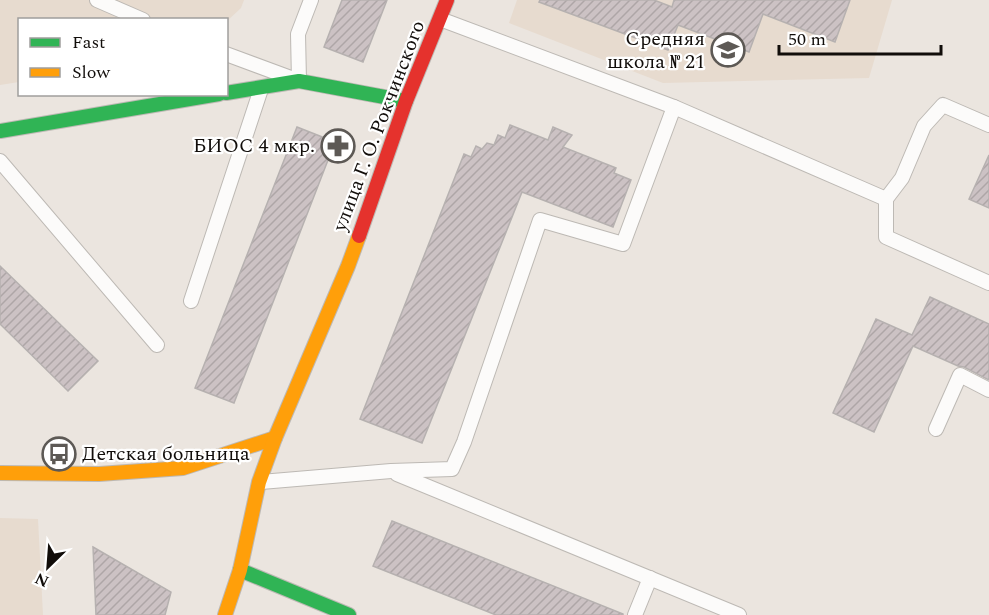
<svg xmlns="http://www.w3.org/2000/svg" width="989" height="615" font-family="Spectral,serif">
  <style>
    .built { fill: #e7dbcf }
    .building { fill: url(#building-hatch); stroke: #b6b1b0; stroke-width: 1.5 }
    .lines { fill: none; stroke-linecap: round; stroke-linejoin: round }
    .lane-casing { stroke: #bdb9b4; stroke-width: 16 }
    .fast-casing { stroke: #bdb9b4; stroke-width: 16 }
    .slow-casing { stroke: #bdb9b4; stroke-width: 16 }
    .jam-casing { stroke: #bdb9b4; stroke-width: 16 }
    .lane { stroke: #fcfbfa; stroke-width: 14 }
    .fast { stroke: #30b455; stroke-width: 14 }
    .slow { stroke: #ff9f0a; stroke-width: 14 }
    .jam { stroke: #e5322d; stroke-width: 14 }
    .labels { text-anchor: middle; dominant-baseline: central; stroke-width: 4.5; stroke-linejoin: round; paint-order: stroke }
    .poi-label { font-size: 20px; fill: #110d0a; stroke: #fff; text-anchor: end }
    .street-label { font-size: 20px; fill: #110d0a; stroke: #fff }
  </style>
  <defs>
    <pattern id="building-hatch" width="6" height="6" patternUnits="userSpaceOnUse" patternTransform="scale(1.5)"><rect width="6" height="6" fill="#ccc2c4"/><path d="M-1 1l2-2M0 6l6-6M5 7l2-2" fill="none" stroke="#aea6a7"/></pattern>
  </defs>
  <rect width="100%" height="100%" fill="#ebe5df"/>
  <g class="built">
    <path d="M0,0h244l-3,8 -14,13 -1,-1h-206l-1,62 -19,3z"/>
    <path d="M517,0h375l-23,78 -206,5 -154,-60z"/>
    <path d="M0,518l38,1 5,96h-43z"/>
  </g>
  <g class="building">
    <path d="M342,0h45l-24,62 -39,-15z"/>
    <path d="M540,0h114l18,7 2,-7h176l-15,42 -72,-28 -14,38 -71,-27 -10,25 -129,-48z"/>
    <path d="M510,125l38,15 5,-13 19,8 -9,12 53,21 -2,5 17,7 -18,47 -91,-35 -100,251 -62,-24 104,-265 7,3 5,-11 6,3 5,-6 7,2 4,-10 7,3z"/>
    <path d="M297,127l38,15 -101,261 -39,-15z"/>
    <path d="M989,155v53l-20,-9z"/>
    <path d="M0,266l98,95 -30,30 -68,-67z"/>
    <path d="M930,297l59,27v56l-25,-13 -6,-1 -45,-20 -39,86 -41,-19 43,-94 36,16z"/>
    <path d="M392,521l231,93v1h-127l-123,-49z"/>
    <path d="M93,547l78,45 -6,23h-69z"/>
  </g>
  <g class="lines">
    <defs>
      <g id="lane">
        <path d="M97,0l46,20"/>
        <path d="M440,19l234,88 212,92 16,-21 22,-52 19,-21 46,20"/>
        <path d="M226,54l73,27 -1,-47 13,-34"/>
        <path d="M0,161l157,184"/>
        <path d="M886,199v38l103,46"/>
        <path d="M191,301l70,-212"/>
        <path d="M936,429l24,-54 29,15"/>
        <path d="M397,474l342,141"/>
        <path d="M261,482l130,-11 61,-2 12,-27 76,-222 83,24 51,-137"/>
        <path d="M635,615l15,-37"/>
      </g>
      <g id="fast">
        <path d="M226,93l73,-12 107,20"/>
        <path d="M0,131l219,-37"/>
        <path d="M240,570l109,45"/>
      </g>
      <g id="slow">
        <path d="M0,473l99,1 84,-6 92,-30"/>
        <path d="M225,615l15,-45 19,-88 16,-44 73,-172 11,-30"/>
      </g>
      <path id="jam" d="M359,236l47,-135 41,-101"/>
    </defs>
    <use href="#lane" class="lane-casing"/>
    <use href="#fast" class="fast-casing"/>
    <use href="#slow" class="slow-casing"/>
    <use href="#jam" class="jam-casing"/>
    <use href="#lane" class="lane"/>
    <use href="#fast" class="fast"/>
    <use href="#slow" class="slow"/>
    <use href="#jam" class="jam"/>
  </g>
  <defs>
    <symbol id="school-ring" viewBox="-11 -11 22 22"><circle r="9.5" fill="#fff" stroke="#5d5955" stroke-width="1.5"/><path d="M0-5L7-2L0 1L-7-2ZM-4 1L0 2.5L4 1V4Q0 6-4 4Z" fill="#5d5955"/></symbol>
    <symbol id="pharmacy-ring" viewBox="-11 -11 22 22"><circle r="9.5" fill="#fff" stroke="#5d5955" stroke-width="1.5"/><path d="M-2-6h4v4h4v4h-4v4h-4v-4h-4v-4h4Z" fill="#5d5955"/></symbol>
    <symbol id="bus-ring" viewBox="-11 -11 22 22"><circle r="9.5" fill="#fff" stroke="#5d5955" stroke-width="1.5"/><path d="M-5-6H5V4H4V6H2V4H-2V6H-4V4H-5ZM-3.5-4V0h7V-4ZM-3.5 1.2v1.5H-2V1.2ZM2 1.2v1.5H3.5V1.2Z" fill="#5d5955"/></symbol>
  </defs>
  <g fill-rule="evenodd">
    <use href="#school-ring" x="709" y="31" width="38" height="38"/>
    <use href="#pharmacy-ring" x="319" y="127" width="38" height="38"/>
    <use href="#bus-ring" x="40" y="435" width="38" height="38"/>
  </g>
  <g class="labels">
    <g class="poi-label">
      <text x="705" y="39">Средняя<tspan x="705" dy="23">школа № 21</tspan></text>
      <text x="315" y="146">БИОС 4 мкр.</text>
      <text x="82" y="454" text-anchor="start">Детская больница</text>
    </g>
    <g class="street-label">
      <text transform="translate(379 126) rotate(-69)">улица Г. О. Рокчинского</text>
    </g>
  </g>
  <rect x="18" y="18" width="210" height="78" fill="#ffffff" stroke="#a09e9d" stroke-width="1.5"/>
  <rect x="30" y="38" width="30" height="9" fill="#30b455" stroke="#a09e9d" stroke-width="1.5"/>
  <text x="72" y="48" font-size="18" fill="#110d0a">Fast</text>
  <rect x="30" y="68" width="30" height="9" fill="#ff9f0a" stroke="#a09e9d" stroke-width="1.5"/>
  <text x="72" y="78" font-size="18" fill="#110d0a">Slow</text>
  <g transform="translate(48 567) rotate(205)" stroke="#ffffff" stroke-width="4.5" paint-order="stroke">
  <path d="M0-4.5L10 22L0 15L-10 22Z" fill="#110d0a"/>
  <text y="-9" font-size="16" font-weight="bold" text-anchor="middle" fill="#110d0a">N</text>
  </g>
  <path d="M779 45v9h162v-9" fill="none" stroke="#110d0a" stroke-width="3"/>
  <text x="788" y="45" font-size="18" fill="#110d0a" stroke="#ffffff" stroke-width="4.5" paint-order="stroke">50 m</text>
</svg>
